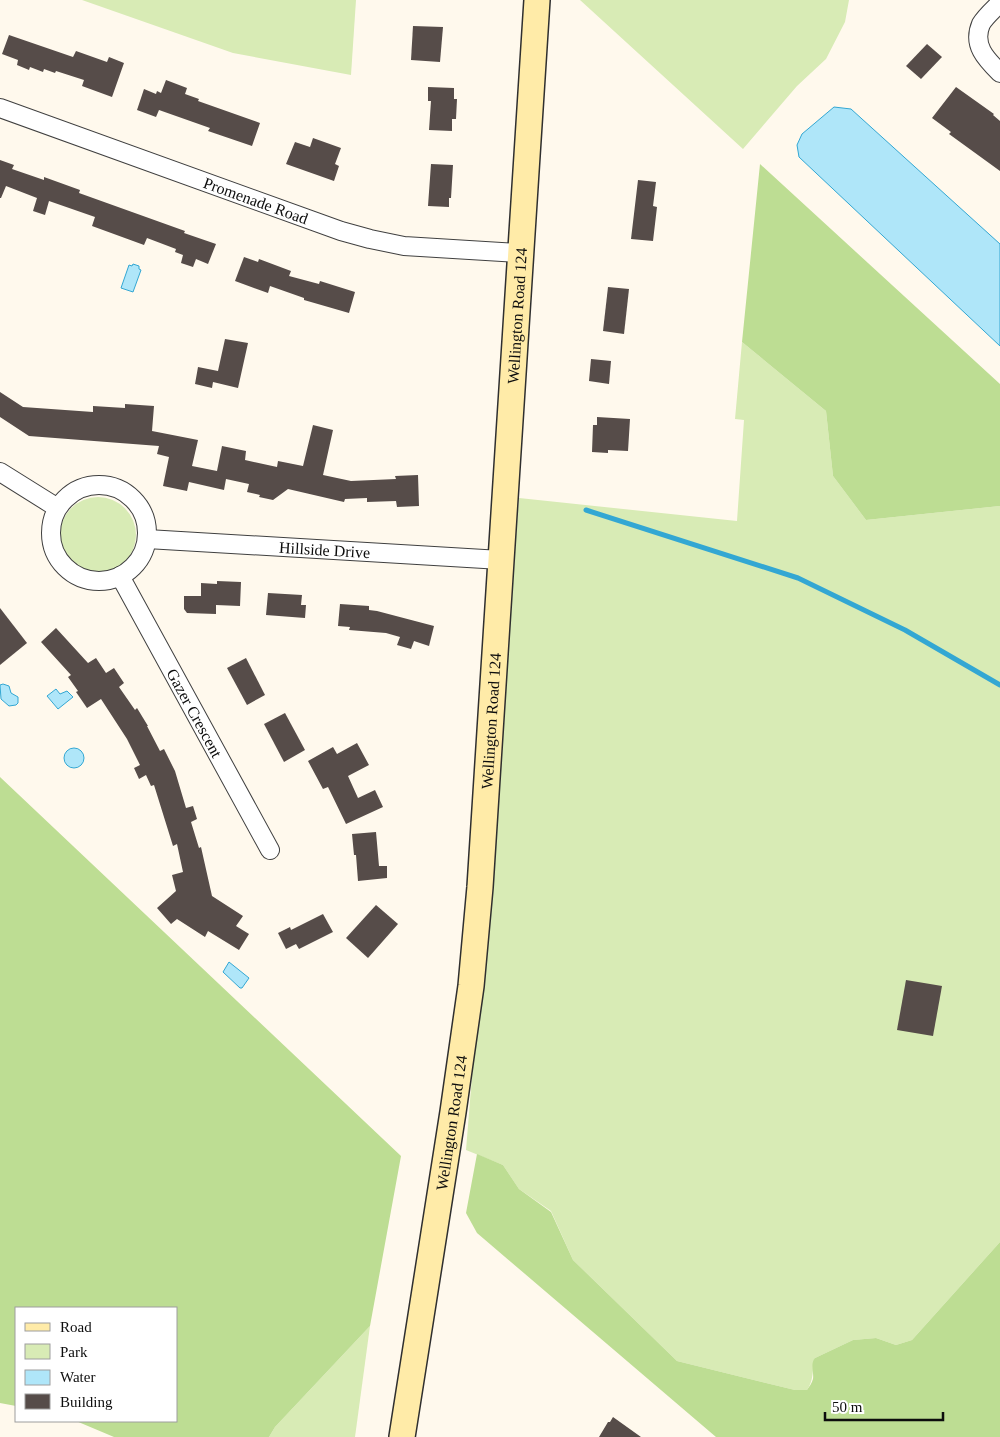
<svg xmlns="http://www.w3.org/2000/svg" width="1000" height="1437" font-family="'Times New Roman',serif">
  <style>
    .green { fill: #d8ebb5 }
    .forest { fill: #bddd93 }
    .water { fill: #afe6f9; stroke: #33a7d3 }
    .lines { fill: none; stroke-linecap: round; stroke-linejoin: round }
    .stream { stroke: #33a7d3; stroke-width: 5 }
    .building { fill: #564c49 }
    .street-casing { stroke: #404040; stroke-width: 20 }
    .secondary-casing { stroke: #2f2f2f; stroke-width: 28 }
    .street { stroke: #fff; stroke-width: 18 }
    .secondary { stroke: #ffeba8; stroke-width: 25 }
    .labels { text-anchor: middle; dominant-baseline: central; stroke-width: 5; stroke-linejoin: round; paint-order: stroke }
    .street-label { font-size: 16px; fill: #0d0d0d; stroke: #fff }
  </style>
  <rect width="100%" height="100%" fill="#fff9ed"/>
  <g class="green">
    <path d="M82,0h274l-5,75 -118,-22z"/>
    <path d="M580,0h269l-4,22 -19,37 -29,27 -54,63z"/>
    <path d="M742,342l84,69 7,65 33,44 134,-14v736l-88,98 -16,5 -20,-7 -23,2 -38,18c-3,12 -1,22 -8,32h-12l-118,-29 -104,-101 -22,-49 -32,-22 -16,-24 -37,-15 53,-652 218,23 7,-101 -9,-1z"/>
    <circle cx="98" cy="535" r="38"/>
    <path d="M370,1326l-15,111h-86l6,-10z"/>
  </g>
  <g class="forest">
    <path d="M760,164l240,220v122l-134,14 -33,-44 -7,-65 -84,-69z"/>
    <path d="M0,777l401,379 -31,170 -95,101 -6,10h-155l-38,-16h100v-113h-160v98l-16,-3z"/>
    <path d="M477,1154l26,11 16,24 32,23 22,48 104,101 118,29h12c2,-3 5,-7 6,-11 1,-8 -3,-15 2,-21l38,-18 23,-2 20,7 16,-5 88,-98v195h-284l-239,-204 -11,-20z"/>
  </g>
  <g class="water">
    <path d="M834,107l17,2 149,135v102l-201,-189 -2,-12 5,-11z"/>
    <path d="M133,264l6,2v3l2,1 -8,22 -12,-4 8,-23 3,1z"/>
    <path d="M3,684l6,2 2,7 7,4v6l-2,2 -7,1 -8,-7 -1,-14z"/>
    <path d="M56,689l4,5 7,-3 6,6 -15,12 -11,-13z"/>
    <circle cx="74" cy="758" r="10"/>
    <path d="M229,962l20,16 -7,10h-2l-17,-16z"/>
  </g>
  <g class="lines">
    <path class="stream" d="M586,510l212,68 107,52 95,55"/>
  </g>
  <g class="building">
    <path d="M413,26l30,1 -3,35 -29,-2z"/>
    <path d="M9,35l64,22 3,-6 31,11 2,-5 15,6 -12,34 -30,-11 2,-6 -28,-9 -1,2 -11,-4 -1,3 -13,-5 -1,3 -12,-5 1,-5 -16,-6z"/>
    <path d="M927,44l15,13 -21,22 -15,-13z"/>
    <path d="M166,80l21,8 -2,6 14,5 -1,2 62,22 -8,23 -44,-15 2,-3 -51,-18 -3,7 -19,-7 7,-21 12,5 1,-3 4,2z"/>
    <path d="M428,87l26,1v11h3l-1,20h-4v12l-23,-1 2,-29h-3z"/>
    <path d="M956,87l38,27 -1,1 7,6v50l-51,-37 2,-2 -19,-14z"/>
    <path d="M313,138l28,10 -6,16 4,2 -5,15 -48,-17 9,-22 15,5z"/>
    <path d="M0,160l14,5 -2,4 32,11v-3l36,13 -1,3 106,38 -1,2 32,11 -8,20 -12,-5 -3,8 -12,-4 2,-8 -8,-3 1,-3 -29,-11 -3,7 -52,-19 3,-9 -46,-16 -4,14 -12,-4 4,-13 -31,-12 -5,12h-1z"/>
    <path d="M431,164l22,1 -2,33h-2v9l-21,-1z"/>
    <path d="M638,180l18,2 -3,24 4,1 -4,34 -22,-2z"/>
    <path d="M244,257l14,5 1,-3 32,12 -2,5 30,8 1,-3 35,11 -6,21 -45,-13v-2l-34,-12 -2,7 -33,-12z"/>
    <path d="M608,287l21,2 -5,45 -21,-3z"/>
    <path d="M225,339l23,4 -10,45 -25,-6 -1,6 -17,-4 3,-17 20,4z"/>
    <path d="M591,359l20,2 -2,23 -20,-3z"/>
    <path d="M0,392l23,15 70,5v-6l32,2v-4l29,2 -2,25 46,9 -6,26 25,5 5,-25 24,5 -1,9 32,7 1,-6 25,5 10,-41 20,5 -10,45 28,6 45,-2 -1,-3 23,-1 1,31 -22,1 -1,-6 -29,1v-4l-22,1 -1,3 -56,-13 -15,11 -14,-3 1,-2 -13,-3 2,-8 -23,-5 -2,11 -35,-8 -2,9 -24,-5 6,-29 -12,-3 2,-8 -130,-10 -29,-19z"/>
    <path d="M597,417l33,2 -2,32 -20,-1v3l-16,-1 1,-27h4z"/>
    <path d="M217,581l24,1 -1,24 -24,-1v9l-29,-1 -3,-4v-13h17v-13l16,1z"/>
    <path d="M268,593l34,2 -1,10h5l-1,13 -39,-3z"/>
    <path d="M340,604l29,2v4l8,1 57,15 -5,20 -15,-5 -3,8 -14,-4 3,-8 -14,-4 -37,-3 1,-3 -12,-1z"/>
    <path d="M0,608l27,35 -27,22z"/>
    <path d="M56,628l32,35 8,-5 10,15 8,-5 10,15 -5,4 16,23 2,-2 11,18h-1l13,25 4,-2 11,22 11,37 7,-2 4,13 -6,3 8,26 2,-1 11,49 31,20 -7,10 13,8 -10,16 -31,-19 -3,6 -28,-18 -6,5 -14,-16 19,-17 -4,-16 11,-3 -6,-28 -4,2 -19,-61 -3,1 -5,-11 -7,4 -5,-11 6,-3 -13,-26 -26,-40 -14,9 -11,-16 2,-1 -10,-14 3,-2 -30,-33z"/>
    <path d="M246,658l19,37 -18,10 -20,-37z"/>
    <path d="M285,713l20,37 -21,12 -20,-38z"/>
    <path d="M357,743l12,22 -21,11 10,22 17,-8 8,17 -37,17 -18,-37 -5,2 -15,-28 25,-14 4,7z"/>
    <path d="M376,832l3,34h8v12l-29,3 -2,-26h-2l-2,-21z"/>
    <path d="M376,905l22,19 -30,34 -22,-20z"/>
    <path d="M323,914l10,18 -34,17 -3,-5 -10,5 -8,-16 12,-6 1,3z"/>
    <path d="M906,980l36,6 -9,50 -36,-6z"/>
    <path d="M613,1417l28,20h-42l9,-15h2z"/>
  </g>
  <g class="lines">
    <defs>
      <g id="street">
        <path d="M1000,3c-6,6 -15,14 -19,21 -9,21 5,35 19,49"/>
        <path id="s1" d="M0,108l341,123 29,8 34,7 116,7"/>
        <path d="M0,472l56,35"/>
        <circle cx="99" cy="533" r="48"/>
        <path id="s2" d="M147,539l354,21"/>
        <path id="s3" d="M120,576l150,274"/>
      </g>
      <g id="secondary">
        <path id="s4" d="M402,1437l51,-325 18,-126 9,-99 57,-887"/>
      </g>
    </defs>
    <use href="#street" class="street-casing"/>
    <use href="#secondary" class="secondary-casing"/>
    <use href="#street" class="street"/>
    <use href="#secondary" class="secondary"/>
  </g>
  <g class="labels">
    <g class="street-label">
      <text stroke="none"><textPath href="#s1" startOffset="272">Promenade Road</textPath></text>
      <text stroke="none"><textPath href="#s4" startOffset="1128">Wellington Road 124</textPath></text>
      <text stroke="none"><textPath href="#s2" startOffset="178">Hillside Drive</textPath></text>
      <text stroke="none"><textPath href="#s3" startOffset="156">Gazer Crescent</textPath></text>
      <text stroke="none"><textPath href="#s4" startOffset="722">Wellington Road 124</textPath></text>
      <text stroke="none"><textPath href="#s4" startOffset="318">Wellington Road 124</textPath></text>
    </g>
  </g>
  <rect x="15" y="1307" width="162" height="115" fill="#ffffff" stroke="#9e9e9e"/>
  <rect x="25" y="1323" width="25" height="8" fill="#ffeba8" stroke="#9e9e9e"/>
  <text x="60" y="1332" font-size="15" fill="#0d0d0d">Road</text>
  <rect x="25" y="1344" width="25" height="15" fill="#d8ebb5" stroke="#9e9e9e"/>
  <text x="60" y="1357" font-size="15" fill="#0d0d0d">Park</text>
  <rect x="25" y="1370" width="25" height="15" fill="#afe6f9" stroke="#9e9e9e"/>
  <text x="60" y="1382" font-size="15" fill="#0d0d0d">Water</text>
  <rect x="25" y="1394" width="25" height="15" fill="#564c49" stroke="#9e9e9e"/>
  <text x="60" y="1407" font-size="15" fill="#0d0d0d">Building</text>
  <path d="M825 1412v8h118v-8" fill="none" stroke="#0d0d0d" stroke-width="2.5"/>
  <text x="832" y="1412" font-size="15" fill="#0d0d0d" stroke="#ffffff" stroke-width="4" paint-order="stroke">50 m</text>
</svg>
